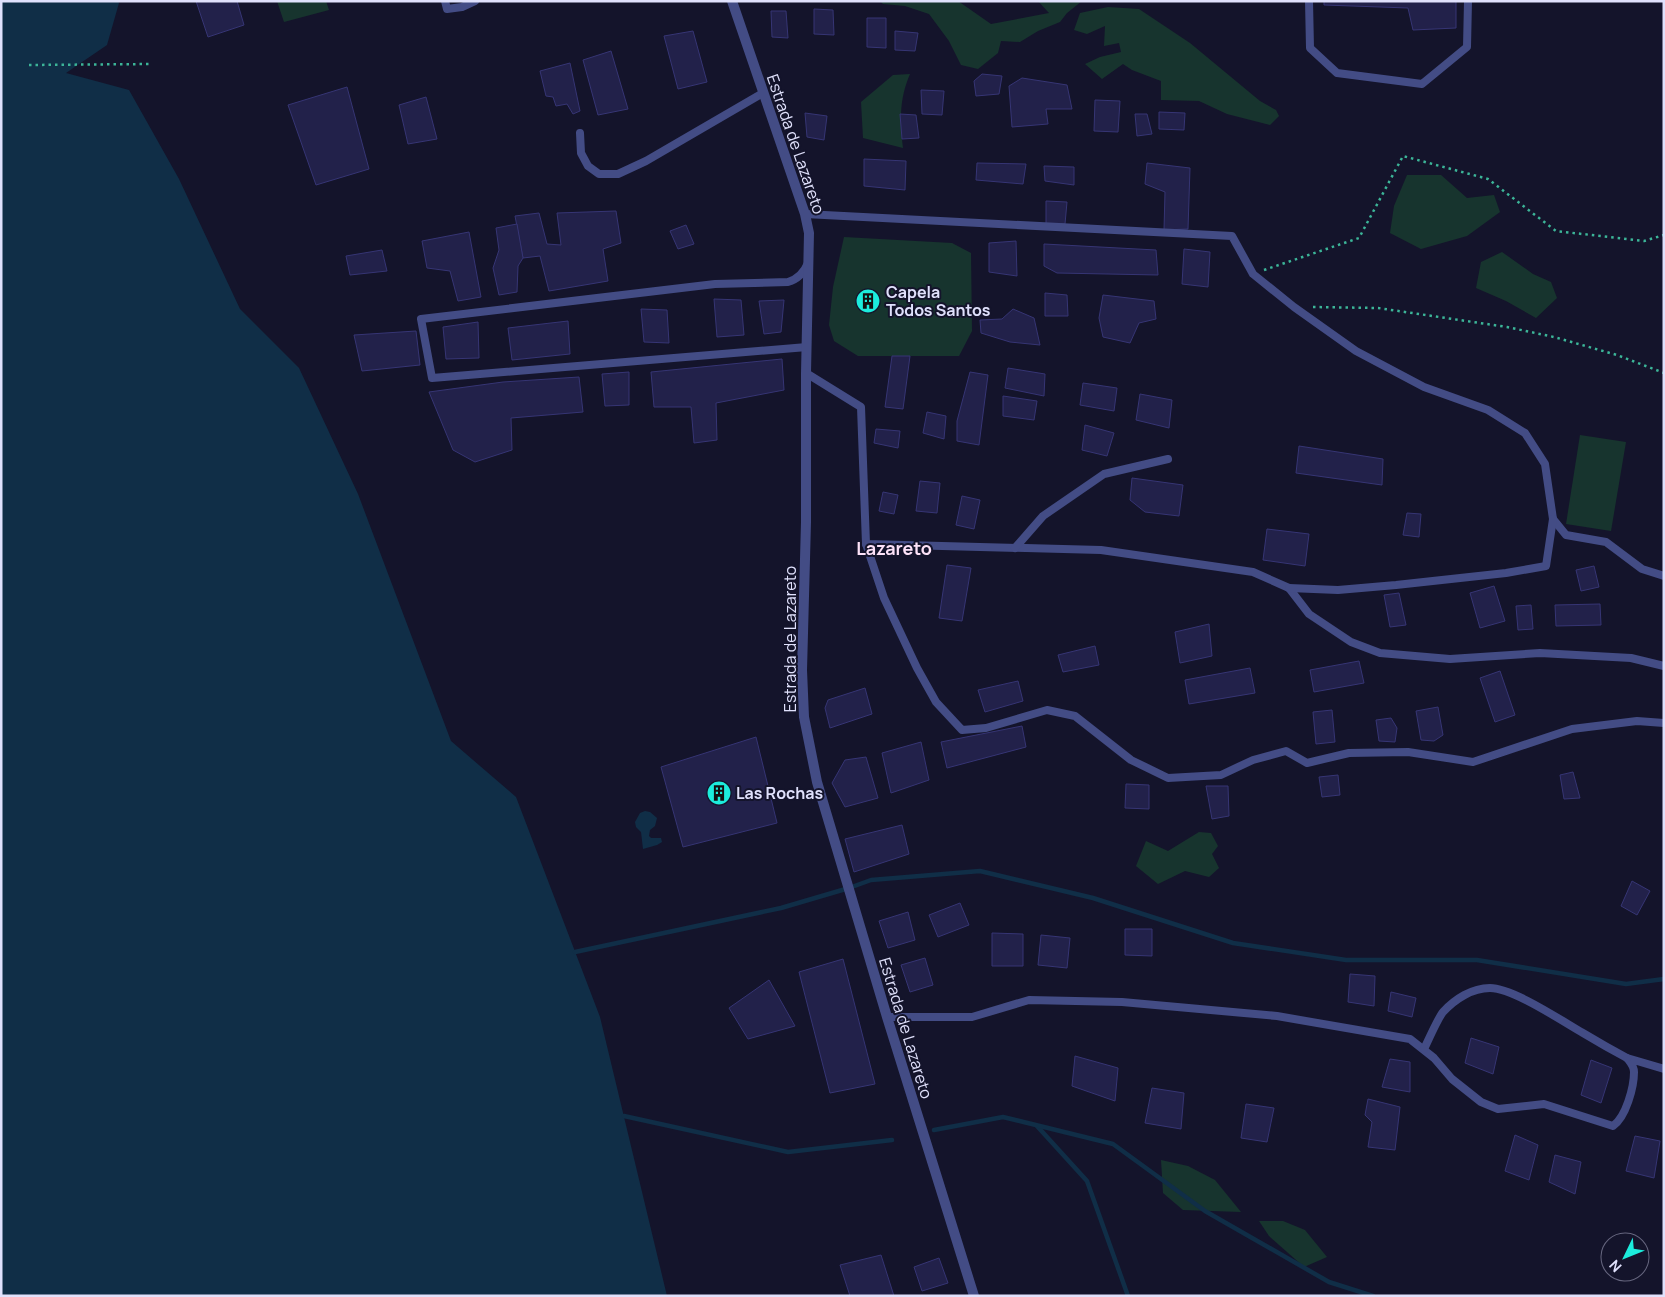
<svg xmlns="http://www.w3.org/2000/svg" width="1665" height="1297" font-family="Manrope,sans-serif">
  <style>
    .green { fill: #17342e }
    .water { fill: #102e47 }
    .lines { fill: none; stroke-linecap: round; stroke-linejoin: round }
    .stream { stroke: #102e47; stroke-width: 4.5 }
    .building { fill: #22214a; stroke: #363574 }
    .path { stroke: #3cb598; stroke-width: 2.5; stroke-dasharray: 2.5 4; stroke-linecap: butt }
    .service { stroke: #434c85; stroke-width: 8 }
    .tertiary { stroke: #434c85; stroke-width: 10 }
    .labels { text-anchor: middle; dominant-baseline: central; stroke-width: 4; stroke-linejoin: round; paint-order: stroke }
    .street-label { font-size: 16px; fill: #e0e1fc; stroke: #14142b }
    .poi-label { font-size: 16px; font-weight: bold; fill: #e0e1fc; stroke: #14142b; text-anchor: start }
    .neighbourhood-label { font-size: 18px; font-weight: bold; fill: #fde2f8; stroke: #14142b }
  </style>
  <rect width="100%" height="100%" fill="#14142b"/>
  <g class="green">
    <path d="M277,1h49l3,9 -45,12z"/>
    <path d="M880,1h78l33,23 58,-11 -11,-12h44l-15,12 -7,9 -22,9 -18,11 -19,-1 -3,12 -20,16 -17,-4 -12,-24 -20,-27 -24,-8 -22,-2z"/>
    <path d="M1108,7l31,2 51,34 70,58 16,9 3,6 -9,9 -43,-11 -28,-13 -38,-1v-19l-29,-11 -9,-6 -21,15 -17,-15 15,-7 21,-5 -2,-9 -15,3 1,-20 -18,8 -13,-4 6,-17z"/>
    <path d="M910,74c-11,26 -10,46 -7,74l-40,-10 -2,-36 32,-27z"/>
    <path d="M1407,175h34l26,23 27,-3 6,17 -33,24 -46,13 -31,-16 4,-27z"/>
    <path d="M844,237l108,6 19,10 1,78 -13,25h-101l-24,-15 -5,-16 4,-38z"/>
    <path d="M1502,252l31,22 18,8 6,16 -21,20 -30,-17 -30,-13 5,-26z"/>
    <path d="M1580,435l46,7 -15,89 -45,-7z"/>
    <path d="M1199,832l12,1 7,13 -6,8 7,14 -10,9 -24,-6 -27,13 -22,-18 10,-25 22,10z"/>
    <path d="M1161,1160l27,6 27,14 26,32 -58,-2 -20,-17z"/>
    <path d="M1259,1221h24l22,9 22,27 -23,10 -35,-31z"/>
  </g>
  <g class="water">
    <path d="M1,1h117l1,2 -12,42 -41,28 63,17 50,89 61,130 59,59 59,126 93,247 65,56 84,220 67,279h-666z"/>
    <path d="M645,811l5,1 7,6 -2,8 -5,4 -1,6 2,2h10l1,4 -5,3 -14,4 -2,-17 -5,-5 -1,-5 5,-9z"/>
  </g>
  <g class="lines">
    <g class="stream">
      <path d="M575,952l206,-44 68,-20 22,-8 109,-9 113,27 140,45 113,17h131l149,24 38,-5"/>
      <path d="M624,1116l164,36 104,-12"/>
      <path d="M1037,1126l50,55 41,115"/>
      <path d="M934,1130l69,-13 110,27 92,67 124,71 44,14"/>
    </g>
  </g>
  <g class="building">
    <path d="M196,1h41l7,24 -36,12z"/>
    <path d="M1324,1h132v27l-43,2 -5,-22 -84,-3z"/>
    <path d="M814,9l19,1 1,25 -20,-1z"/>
    <path d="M771,11h15l2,27 -16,-1z"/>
    <path d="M867,18h19v30l-19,-1z"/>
    <path d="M693,31l14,51 -29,7 -14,-53z"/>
    <path d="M895,31l23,2 -3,18 -20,-1z"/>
    <path d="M611,51l17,58 -30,6 -15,-55z"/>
    <path d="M570,63l10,48 -7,3 -6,-10 -11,2 -3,-9 -7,-1 -6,-25z"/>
    <path d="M982,74l20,2 -3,18 -23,2 -2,-15z"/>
    <path d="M1022,78l45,7 5,24h-26l2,15 -36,3 -3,-41z"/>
    <path d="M347,87l22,82 -53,16 -28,-80z"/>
    <path d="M921,90l23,1 -2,24 -20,-1z"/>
    <path d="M426,97l11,42 -29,5 -9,-39z"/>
    <path d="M1095,100l25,1 -2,31 -24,-1z"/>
    <path d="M1159,112l26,1 -1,17 -25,-1z"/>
    <path d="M805,113l22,3 -3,24 -17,-3z"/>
    <path d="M900,114l16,1 3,23 -17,1z"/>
    <path d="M1135,114h12l5,20 -15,2z"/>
    <path d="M864,159l42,2 -1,29 -41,-4z"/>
    <path d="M977,163l49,1 -3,20 -47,-4z"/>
    <path d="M1147,163l43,5 -2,61 -24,1 1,-38 -20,-8z"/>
    <path d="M1044,166l30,1v18l-29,-4z"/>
    <path d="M1046,201l21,1 -2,22h-19z"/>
    <path d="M616,211l5,32 -18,6 5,32 -59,10 -9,-35 -17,2 -8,-42 24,-3 8,31 14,1 -4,-32z"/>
    <path d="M517,224l6,34 -5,8 -1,26 -18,3 -6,-27 6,-18 -3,-22z"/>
    <path d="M686,225l8,19 -16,5 -8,-18z"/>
    <path d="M469,232l12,65 -23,4 -8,-30 -23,-3 -5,-27z"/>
    <path d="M1016,241l1,35 -28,-4v-29z"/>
    <path d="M1044,244l112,6 2,25 -101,-2 -13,-7z"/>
    <path d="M1184,249l26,3 -2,35 -26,-3z"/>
    <path d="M382,250l5,21 -37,4 -4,-19z"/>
    <path d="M1045,293l22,2 1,21h-23z"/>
    <path d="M861,295l14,2v10l-14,-2z"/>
    <path d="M1103,295l51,6 2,18 -17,4 -9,20 -27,-6 -4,-19z"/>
    <path d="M714,299l27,1 3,35 -27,2z"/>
    <path d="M784,300l-3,32 -17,2 -5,-33z"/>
    <path d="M641,309l26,1 2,33 -25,-1z"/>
    <path d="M1013,309l21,9 6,27 -30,-3 -29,-9 -1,-13 22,-1z"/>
    <path d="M568,321l2,33 -58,6 -4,-32z"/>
    <path d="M478,322l1,36 -33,1 -3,-32z"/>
    <path d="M416,331l4,34 -58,6 -8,-36z"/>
    <path d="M892,356h18l-7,53 -18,-2z"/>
    <path d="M782,359l2,31 -68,13 1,37 -23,3 -3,-36h-37l-3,-35z"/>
    <path d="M1008,368l37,6 -1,22 -39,-8z"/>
    <path d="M629,372v33l-24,1 -3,-32z"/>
    <path d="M970,372l18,3 -9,70 -22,-4v-20z"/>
    <path d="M579,377l4,35 -72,6 1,32 -37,12 -22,-12 -24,-58 74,-10z"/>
    <path d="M1083,383l34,5 -3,23 -34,-6z"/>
    <path d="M1140,394l32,6 -3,28 -33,-8z"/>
    <path d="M1003,396l34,5 -3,19 -31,-4z"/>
    <path d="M927,412l19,4 -2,23 -21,-6z"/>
    <path d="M1085,425l29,8 -7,23 -25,-6z"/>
    <path d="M876,429l24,2 -2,17 -24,-5z"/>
    <path d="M1299,446l84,13 -1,26 -86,-12z"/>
    <path d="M1132,478l51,7 -4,31 -34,-4 -15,-12z"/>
    <path d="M920,481l20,2 -3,30 -21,-2z"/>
    <path d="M883,492l15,3 -4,19 -15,-3z"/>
    <path d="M962,496l18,4 -6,29 -18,-4z"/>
    <path d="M1407,513l14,1 -2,23 -16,-2z"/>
    <path d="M1267,529l42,5 -4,32 -42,-6z"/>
    <path d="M947,565l24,3 -9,53 -23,-3z"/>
    <path d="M1594,566l5,21 -18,4 -5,-21z"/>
    <path d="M1494,586l11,35 -25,7 -10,-35z"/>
    <path d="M1399,593l7,32 -16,2 -6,-32z"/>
    <path d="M1600,604l1,21 -45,1 -1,-21z"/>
    <path d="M1531,605l2,24 -15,1 -2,-24z"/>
    <path d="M1209,624l3,32 -32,7 -5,-31z"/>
    <path d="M1095,646l4,19 -36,7 -5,-17z"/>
    <path d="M1359,661l5,22 -50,9 -4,-22z"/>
    <path d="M1250,668l5,25 -66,11 -4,-24z"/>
    <path d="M1500,671l15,44 -20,7 -15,-44z"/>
    <path d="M1018,681l5,20 -38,11 -7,-22z"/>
    <path d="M865,688l7,26 -42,14 -5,-20 3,-8z"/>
    <path d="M1438,707l5,28 -9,6 -13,-1 -5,-29z"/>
    <path d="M1332,710l3,32 -19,2 -3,-32z"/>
    <path d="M1391,718l6,10 -2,14 -16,-1 -3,-21z"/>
    <path d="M1022,726l4,21 -79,21 -6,-26z"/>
    <path d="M756,737l21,86 -94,24 -22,-80z"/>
    <path d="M921,742l8,38 -38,13 -9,-40z"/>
    <path d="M866,757l12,41 -33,9 -13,-24 13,-23z"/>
    <path d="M1573,772l7,26 -16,1 -4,-24z"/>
    <path d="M1338,775l2,20 -18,2 -3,-20z"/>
    <path d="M1126,784l23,1v24l-24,-1z"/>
    <path d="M1206,786h22l1,30 -17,3z"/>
    <path d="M902,825l7,29 -55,18 -9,-33z"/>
    <path d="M1632,881l18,10 -13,24 -16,-9z"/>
    <path d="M960,903l9,22 -31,12 -9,-22z"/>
    <path d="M908,912l7,28 -27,8 -9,-27z"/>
    <path d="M1125,929h27v27l-27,-1z"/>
    <path d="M992,933l31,1v32h-31z"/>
    <path d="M1041,935l29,3 -3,30 -29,-3z"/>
    <path d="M925,958l8,27 -23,7 -9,-27z"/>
    <path d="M843,959l32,125 -45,9 -31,-121z"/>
    <path d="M1350,974l25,2 -1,30 -26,-4z"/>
    <path d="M769,980l26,46 -47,13 -19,-31z"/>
    <path d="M1391,992l25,6 -4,19 -24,-6z"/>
    <path d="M1471,1038l28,9 -6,27 -28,-11z"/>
    <path d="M1075,1056l43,12 -3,33 -43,-15z"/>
    <path d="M1390,1059l20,3v30l-28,-5z"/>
    <path d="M1591,1060l21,8 -11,35 -20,-8z"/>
    <path d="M1152,1088l32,5 -3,36 -36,-6z"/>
    <path d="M1368,1099l32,8 -5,43 -27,-3 4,-25 -7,-7z"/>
    <path d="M1246,1104l28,4 -7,34 -26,-4z"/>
    <path d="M1515,1135l23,10 -9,35 -24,-9z"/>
    <path d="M1635,1136l25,5 -6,37 -28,-7z"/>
    <path d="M1555,1155l26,7 -6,32 -26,-12z"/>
    <path d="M881,1255l13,41h-44l-10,-31z"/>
    <path d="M939,1258l9,25 -26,8 -8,-24z"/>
  </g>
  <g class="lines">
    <g class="path">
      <path d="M29,65l122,-1"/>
      <path d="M1264,270l95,-32 44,-82 85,23 68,52 88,10 20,-6"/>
      <path d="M1313,307l65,1 129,19 47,10 63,18 47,18"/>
    </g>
    <g class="service">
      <path d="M445,1l2,8 15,-2 13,-6"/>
      <path d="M1309,1l1,47 27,25 85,11 45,-37 1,-46"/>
      <path d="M580,133l1,20 7,13 11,8h19l28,-13 117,-68"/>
      <path d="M805,214l427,22 21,38 41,33 62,44 68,36 64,23 37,23 20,31 8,55 13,16 40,7 36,27 22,7"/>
      <path d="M807,347l-375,31 -11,-59 294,-35 73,-2c10,-3 16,-9 20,-19"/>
      <path d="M806,373l55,34 5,137 235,6 152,22 36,16 20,26 42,28 29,11 70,6 90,-6 91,5 33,8"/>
      <path d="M866,544l18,54 33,70 19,34 26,28 24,-2 61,-18 28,6 56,44 37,18 53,-3 32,-15 33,-9 21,12 42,-10 59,-1 65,10 99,-33 65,-8 27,2"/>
      <path d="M1015,548l28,-32 61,-42 64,-15"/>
      <path d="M1289,588l49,2 58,-5 110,-12 40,-7 7,-47"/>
      <path d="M887,1017h85l57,-17 93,2 155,14 133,23 24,19 18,21 29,23 17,7 46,-5 69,22c13,-9 21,-39 21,-54 0,-6 -4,-10 -7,-14l37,11"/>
      <path d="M1424,1049c4,-8 14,-31 19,-37 12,-13 29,-24 47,-24 23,0 72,33 93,45 15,9 29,17 44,25"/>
    </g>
    <path class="tertiary" d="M732,1l73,213 4,19 -3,140v149l-4,148 2,47 13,65 70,235 87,279"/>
  </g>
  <defs>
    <symbol id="building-disc" viewBox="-11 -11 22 22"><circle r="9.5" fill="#1cecdc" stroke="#14142b"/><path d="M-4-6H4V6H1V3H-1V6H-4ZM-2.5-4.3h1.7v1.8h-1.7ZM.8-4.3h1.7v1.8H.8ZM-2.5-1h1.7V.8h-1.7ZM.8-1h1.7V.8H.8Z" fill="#111"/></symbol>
  </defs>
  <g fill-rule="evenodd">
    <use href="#building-disc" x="854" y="287" width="28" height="28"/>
    <use href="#building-disc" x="705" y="779" width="28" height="28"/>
  </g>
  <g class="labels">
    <g class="street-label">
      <text transform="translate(796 144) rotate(71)">Estrada de Lazareto</text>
      <text transform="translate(790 639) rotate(-90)">Estrada de Lazareto</text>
      <text transform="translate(906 1028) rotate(73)">Estrada de Lazareto</text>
    </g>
    <g class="poi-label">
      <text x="886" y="292">Capela<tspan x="886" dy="18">Todos Santos</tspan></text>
      <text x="736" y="793">Las Rochas</text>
    </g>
    <g class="neighbourhood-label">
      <text x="894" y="548">Lazareto</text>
    </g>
  </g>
  <rect width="1665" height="1297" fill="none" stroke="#e0e1fc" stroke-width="5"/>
  <g transform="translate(1625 1257) rotate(227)"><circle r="24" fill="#14142b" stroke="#66667f"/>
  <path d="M0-4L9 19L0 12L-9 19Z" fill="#1cecdc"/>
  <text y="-8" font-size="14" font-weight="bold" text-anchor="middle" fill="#e0e1fc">N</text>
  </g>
</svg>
